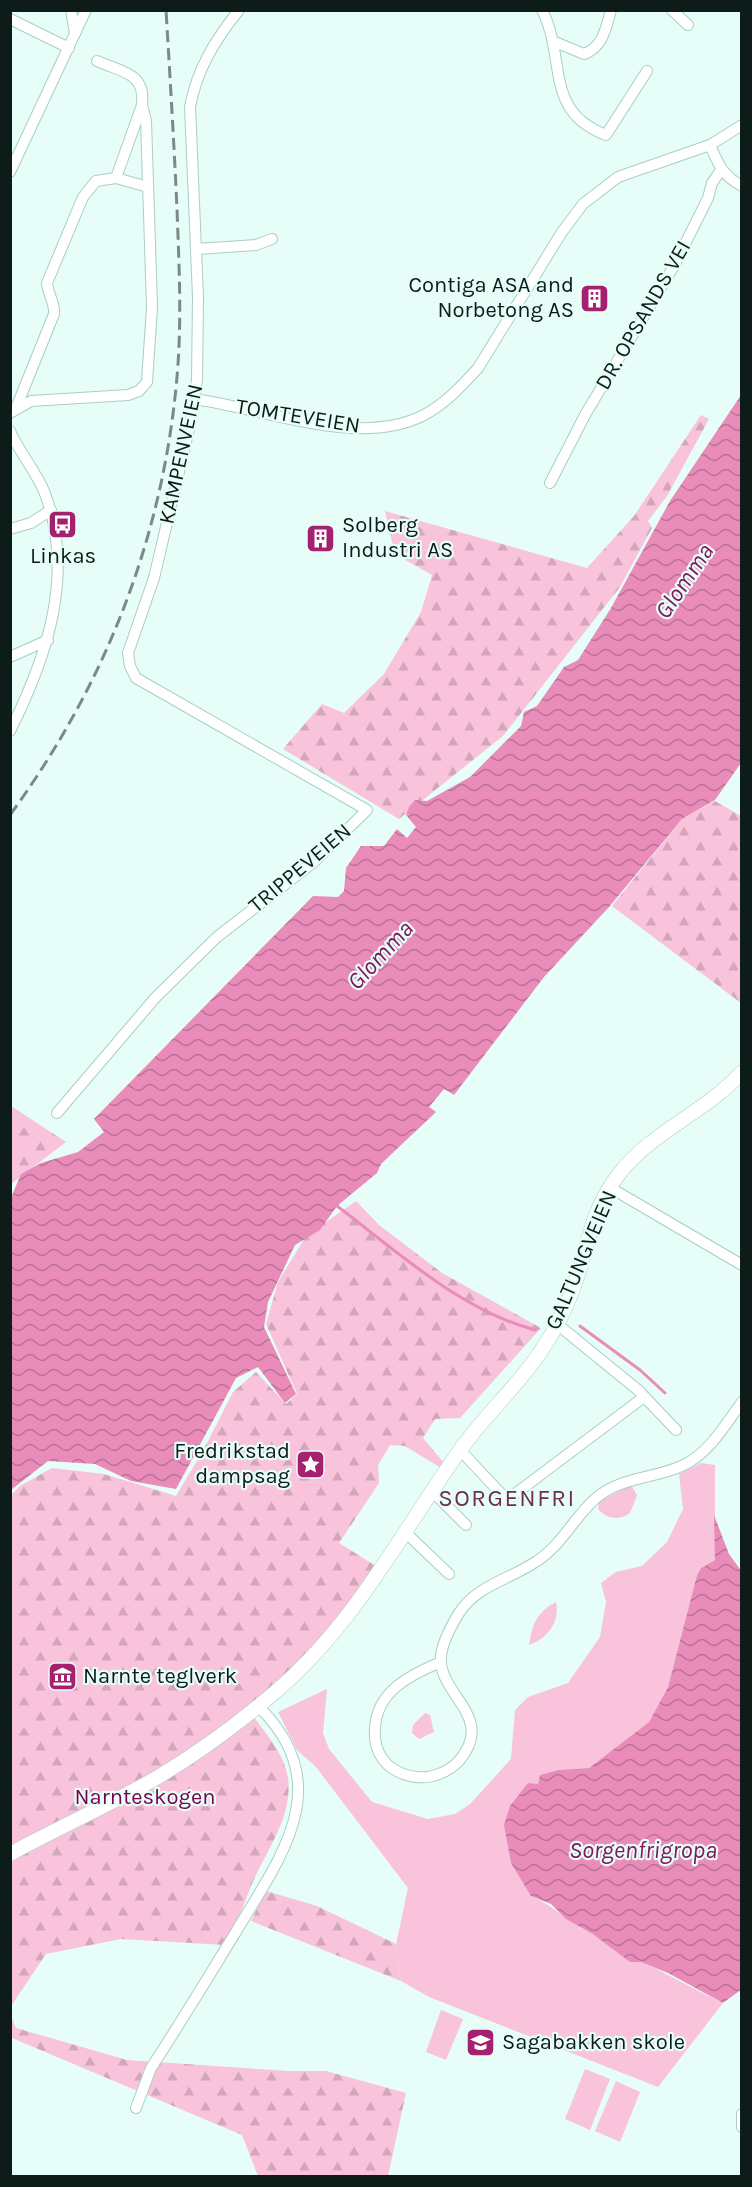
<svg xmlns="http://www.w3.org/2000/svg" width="752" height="2187" font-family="Karla,sans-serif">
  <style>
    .green { fill: #f8c3db }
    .forest { fill: url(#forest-firs) }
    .water { fill: url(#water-waves) }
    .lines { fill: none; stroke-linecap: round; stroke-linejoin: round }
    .stream { stroke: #e98cba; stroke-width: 3 }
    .minor-casing { stroke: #a9cec7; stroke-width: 12 }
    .major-casing { stroke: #a9cec7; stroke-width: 15 }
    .minor { stroke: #fff; stroke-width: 10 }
    .major { stroke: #fff; stroke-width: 14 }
    .rail { stroke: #798b87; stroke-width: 3; stroke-dasharray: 12 6; stroke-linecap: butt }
    .labels { text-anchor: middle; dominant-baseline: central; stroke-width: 4.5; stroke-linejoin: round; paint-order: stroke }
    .poi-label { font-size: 22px; fill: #0e1c19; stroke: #e7fdf8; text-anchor: start }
    .street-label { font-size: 22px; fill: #0e1c19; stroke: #e7fdf8 }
    .park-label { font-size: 22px; fill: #76024d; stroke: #e7fdf8 }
    .water-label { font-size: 24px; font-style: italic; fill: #841758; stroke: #e7fdf8 }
    .neighbourhood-label { font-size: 24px; letter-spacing: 1.5px; fill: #6d2e4f; stroke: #e7fdf8 }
  </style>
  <defs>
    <pattern id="forest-firs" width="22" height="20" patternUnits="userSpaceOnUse" patternTransform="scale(1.5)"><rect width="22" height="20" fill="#f8c3db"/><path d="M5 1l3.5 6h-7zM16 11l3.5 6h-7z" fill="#d3a7bb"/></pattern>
    <pattern id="water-waves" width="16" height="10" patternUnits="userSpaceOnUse" patternTransform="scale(1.5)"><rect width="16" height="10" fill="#e98cba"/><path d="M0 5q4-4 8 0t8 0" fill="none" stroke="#bb7296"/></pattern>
  </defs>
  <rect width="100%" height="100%" fill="#e7fdf8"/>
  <g class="green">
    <path d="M701,1463l14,2v95l-14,8 -4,7 -29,112 -19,35 -60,46 -31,2 -18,5 -2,9 -7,112c19,8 32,21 50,32 47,26 93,51 142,75l-65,84 -229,-90 -28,-16 -5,-37 12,-56 -92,-121 -19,-17 -19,-38 49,-23 -4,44 6,16 43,53 56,17 27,-5 15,-10 41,-45 4,-49 13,-13 40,-14 32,-46 6,-35 -5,-19 15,-11 26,-6 25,-24 16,-33 -4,-35z"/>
    <path d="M631,1485l6,10 -7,18c-11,8 -23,6 -32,-4l1,-7z"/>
    <path d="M556,1602c4,20 -8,36 -27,43 3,-21 8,-33 27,-43z"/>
    <path d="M425,1713l5,2 4,17 -15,7 -7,-6 1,-8z"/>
    <path d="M441,2010l22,9 -17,41 -20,-8z"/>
    <path d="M585,2069l25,10 -20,51 -25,-11z"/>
    <path d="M616,2081l24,11 -20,50 -25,-11z"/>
  </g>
  <g class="forest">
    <path d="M701,415l8,4 -42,77 -19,25 4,7 -32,59 -117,149 -104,83 -116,-70 39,-45 22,9 40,-39 37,-62 11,-37 -37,-21 -10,-43 202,57 47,-52z"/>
    <path d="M715,801l26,15v187l-129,-97 70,-87z"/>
    <path d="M11,1106l55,36 -55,42z"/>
    <path d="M356,1201l23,24 63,48 99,55 -81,90 -25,1 -12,19 21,25 -3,5 -36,-22 -15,-1 -12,20 1,18 -40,60 37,23 -33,49 -41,47 -53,48c14,20 36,44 39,68 5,40 -23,74 -37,108 -8,21 -15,40 -26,59l-104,-6 -75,15 -35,52v-511l9,-9 32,-18 52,6 72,22 28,-47 29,-57 23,-20 30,32 11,-10 -31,-70 12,-42 28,-46z"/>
    <path d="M266,1891l51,15 79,38 5,37 -150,-60z"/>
    <path d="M10,2014l6,14 111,32 160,11h39l80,22 -18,83h-130l-16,-41 -230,-97v39l-1,-1z"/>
  </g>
  <g class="water">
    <path d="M741,395v368l-26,37 -33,19 -73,88 -65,70 -90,118 -10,-6 -15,18 7,5 -55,52 -4,9 -40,33 -17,24 -25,15 -27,57 -4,25 32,67 -11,9 -27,-36 -22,11 -60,111 -45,-8 -36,-17 -47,-3 -37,29 -1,-290 11,-26 20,-11 37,-11 26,-20 -10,-13 219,-223 25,1 6,-6 2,-23 15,-22h23l13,-17 10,9 9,-11 -10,-12 3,-8 6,-7 12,1 43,-24 51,-51 3,-14 13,-6 27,-39 14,-7 33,-52 59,-107z"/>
    <path d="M714,1515l15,39 13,18v417l-19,14 -55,-30 -27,-11h-11l-36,-27 -28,-16 -15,-15 -20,-8 -20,-33 -7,-38 6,-19 18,-23 10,1 2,-9 18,-5 31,-2 60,-46 19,-35 29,-112 4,-7 14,-8z"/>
  </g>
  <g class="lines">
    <g class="stream">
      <path d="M337,1206c61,46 123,104 198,124"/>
      <path d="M580,1326l60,44 25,23"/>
    </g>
    <defs>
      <g id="minor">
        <path d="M71,10l4,23"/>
        <path d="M542,10c25,49 1,101 64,125l41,-64"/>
        <path d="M672,10l16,15"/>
        <path d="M10,19l59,29"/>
        <path d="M555,42l29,12c19,-7 22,-26 27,-44"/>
        <path d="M97,61c25,11 49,12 45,44"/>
        <path d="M710,145c8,19 13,31 32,41"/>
        <path d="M10,172l76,-162"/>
        <path d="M197,249l59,-4 16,-6"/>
        <path d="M194,399c68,9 163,49 228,17 22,-11 39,-29 56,-48l84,-136 21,-28 35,-27 92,-32 32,-20"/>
        <path d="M16,408l38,-94c1,-12 -6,-19 -7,-31l36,-86 13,-16 20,-3"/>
        <path d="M10,413l21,-12 97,-6 11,-4 8,-9 5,-75 -6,-186 -4,-16 -26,73 32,9"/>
        <path d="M10,431c9,21 25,39 34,60 32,82 3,166 -34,240"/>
        <path d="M550,483l35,-68 90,-151 33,-66 4,-15 9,-13"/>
        <path d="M10,529l21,-6 20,-13"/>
        <path d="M10,657l38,-17"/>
        <path d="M57,1113l99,-116 61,-60 97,-75 53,-52 -231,-132 -6,-12 -2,-13 26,-75 35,-149 8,-49 1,-83 -8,-190c7,-38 25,-67 49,-97"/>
        <path d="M609,1187l133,78"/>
        <path d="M557,1324l81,66 38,40"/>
        <path d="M460,1450l47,50 137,-103"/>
        <path d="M432,1491l34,34"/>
        <path d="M405,1532l44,42"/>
        <path d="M441,1662c-31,13 -64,29 -66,66 -1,11 1,21 7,30 7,11 22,18 35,19 14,2 31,-5 41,-15 37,-42 -12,-63 -17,-98 -2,-16 10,-38 18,-51 18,-28 52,-34 78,-52 25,-16 37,-44 59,-63 26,-22 59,-19 88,-33 26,-13 41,-40 58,-63"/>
        <path d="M136,2108l15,-40c29,-44 56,-89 83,-133 46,-77 105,-150 24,-229"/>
        <path d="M742,2114v13"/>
      </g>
      <path id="major" d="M10,1854c49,-27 100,-49 148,-77 40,-24 81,-54 116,-84 79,-66 126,-158 184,-240 24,-35 57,-64 81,-99 18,-26 33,-58 42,-89 9,-34 16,-63 38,-91 32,-42 87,-62 123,-102"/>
    </defs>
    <use href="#minor" class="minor-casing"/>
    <use href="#major" class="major-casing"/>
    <use href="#minor" class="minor"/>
    <use href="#major" class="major"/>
    <path class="rail" d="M10,815c95,-130 153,-277 167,-438 5,-56 2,-112 0,-168 -3,-66 -7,-132 -11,-199"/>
  </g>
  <defs>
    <symbol id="building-square" viewBox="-11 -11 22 22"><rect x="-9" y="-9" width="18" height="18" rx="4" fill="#a4216f" stroke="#e7fdf8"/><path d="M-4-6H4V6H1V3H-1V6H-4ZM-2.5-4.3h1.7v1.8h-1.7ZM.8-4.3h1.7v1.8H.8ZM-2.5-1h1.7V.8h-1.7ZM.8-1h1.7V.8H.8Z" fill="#fff"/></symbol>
    <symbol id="bus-square" viewBox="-11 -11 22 22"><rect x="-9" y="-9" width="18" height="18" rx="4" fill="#a4216f" stroke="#e7fdf8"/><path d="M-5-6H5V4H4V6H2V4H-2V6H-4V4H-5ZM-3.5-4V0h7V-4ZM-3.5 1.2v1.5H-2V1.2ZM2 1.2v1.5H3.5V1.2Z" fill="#fff"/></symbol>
    <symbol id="sight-square" viewBox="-11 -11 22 22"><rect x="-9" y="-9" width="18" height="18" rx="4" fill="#a4216f" stroke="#e7fdf8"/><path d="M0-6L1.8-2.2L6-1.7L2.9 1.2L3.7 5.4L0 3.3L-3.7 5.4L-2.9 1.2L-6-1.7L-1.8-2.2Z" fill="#fff"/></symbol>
    <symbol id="museum-square" viewBox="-11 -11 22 22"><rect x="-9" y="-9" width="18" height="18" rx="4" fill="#a4216f" stroke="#e7fdf8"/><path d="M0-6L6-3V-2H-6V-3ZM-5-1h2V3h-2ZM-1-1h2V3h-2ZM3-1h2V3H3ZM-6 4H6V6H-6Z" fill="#fff"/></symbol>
    <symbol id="school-square" viewBox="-11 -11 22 22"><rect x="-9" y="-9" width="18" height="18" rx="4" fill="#a4216f" stroke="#e7fdf8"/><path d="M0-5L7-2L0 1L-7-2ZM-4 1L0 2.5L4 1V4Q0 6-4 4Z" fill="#fff"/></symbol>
  </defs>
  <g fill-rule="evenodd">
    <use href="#building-square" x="578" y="282" width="33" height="33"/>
    <use href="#bus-square" x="46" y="508" width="33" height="33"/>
    <use href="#building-square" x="304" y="522" width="33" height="33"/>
    <use href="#sight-square" x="294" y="1448" width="33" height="33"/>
    <use href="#museum-square" x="46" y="1660" width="33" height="33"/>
    <use href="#school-square" x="464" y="2026" width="33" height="33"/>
  </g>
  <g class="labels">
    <g class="poi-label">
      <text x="574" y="285" text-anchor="end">Contiga ASA and<tspan x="574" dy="25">Norbetong AS</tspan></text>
      <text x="342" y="525">Solberg<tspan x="342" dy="25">Industri AS</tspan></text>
      <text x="63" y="556" text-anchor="middle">Linkas</text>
      <text x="290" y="1451" text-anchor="end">Fredrikstad<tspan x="290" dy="25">dampsag</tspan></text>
      <text x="83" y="1676">Narnte teglverk</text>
      <text x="502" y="2042">Sagabakken skole</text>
    </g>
    <g class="street-label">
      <text transform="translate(643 315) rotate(-60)">DR. OPSANDS VEI</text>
      <text transform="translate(298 416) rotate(9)">TOMTEVEIEN</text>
      <text transform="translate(181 454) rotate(-78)">KAMPENVEIEN</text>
      <text transform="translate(300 868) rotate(-40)">TRIPPEVEIEN</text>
      <text transform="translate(581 1260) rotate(-67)">GALTUNGVEIEN</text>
    </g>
    <g class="park-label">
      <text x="145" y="1797">Narnteskogen</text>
    </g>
    <g class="water-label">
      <text transform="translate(684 581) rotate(-56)">Glomma</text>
      <text transform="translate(380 955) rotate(-47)">Glomma</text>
      <text x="643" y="1850">Sorgenfrigropa</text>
    </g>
    <g class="neighbourhood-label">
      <text x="507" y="1498">SORGENFRI</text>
    </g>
  </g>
  <rect width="752" height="2187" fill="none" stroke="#0e1c19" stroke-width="24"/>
</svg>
